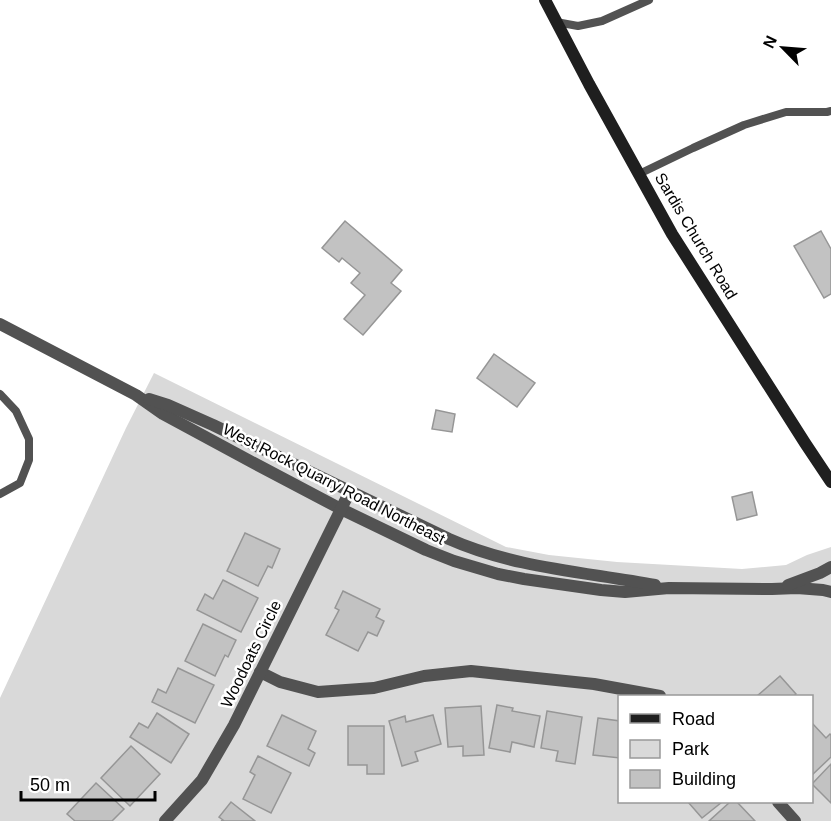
<svg xmlns="http://www.w3.org/2000/svg" width="831" height="821" font-family="Helvetica,sans-serif">
  <style>
    .green { fill: #d9d9d9; fill-rule: evenodd }
    .building { fill: #c2c2c2; stroke: #969696; stroke-width: 1.5 }
    .lines { fill: none; stroke-linecap: round; stroke-linejoin: round }
    .lane { stroke: #525252; stroke-width: 8 }
    .street { stroke: #525252; stroke-width: 12 }
    .secondary { stroke: #1f1f1f; stroke-width: 12 }
    .labels { text-anchor: middle; dominant-baseline: central; stroke-width: 5; stroke-linejoin: round; paint-order: stroke }
    .street-label { font-size: 16px; fill: #000; stroke: #fff }
  </style>
  <rect width="100%" height="100%" fill="#fff"/>
  <path class="green" d="M154,373l352,174 43,8 68,7 125,7 44,-4 21,-10 24,-8v274h-831v-123l126,-270zM620,696h192v106h-192z"/>
  <g class="building">
    <path d="M345,221l57,49 -11,13 10,8 -38,44 -19,-16 21,-24 -14,-12 9,-10 -18,-15 -3,4 -17,-14z"/>
    <path d="M821,231l10,18v45l-7,4 -30,-52z"/>
    <path d="M494,354l41,29 -18,24 -40,-29z"/>
    <path d="M436,410l19,4 -3,18 -20,-3z"/>
    <path d="M752,492l5,23 -20,5 -5,-23z"/>
    <path d="M245,533l35,16 -8,19 -4,-2 -10,20 -31,-15z"/>
    <path d="M223,580l35,18 -17,34 -44,-22 8,-16 8,5z"/>
    <path d="M343,591l37,18 -4,8 8,4 -7,15 -9,-4 -10,19 -32,-16 13,-25 -4,-2z"/>
    <path d="M203,624l33,16 -8,17 -3,-2 -10,21 -30,-15z"/>
    <path d="M178,668l36,17 -19,38 -43,-21 6,-13 8,4z"/>
    <path d="M780,676l16,18 -2,2h-37z"/>
    <path d="M497,705l16,3 -1,3 28,5 -6,31 -22,-5 -2,10 -21,-4z"/>
    <path d="M481,706l3,49 -21,1v-10l-15,1 -3,-39z"/>
    <path d="M547,711l35,6 -7,47 -19,-3 2,-10 -17,-3z"/>
    <path d="M157,713l32,21 -18,29 -41,-26 9,-14 9,5z"/>
    <path d="M282,715l34,16 -8,18 7,4 -6,13 -42,-20z"/>
    <path d="M433,715l8,29 -26,8 3,9 -16,5 -13,-45 16,-5 1,6z"/>
    <path d="M598,718l22,3v37l-27,-3z"/>
    <path d="M812,723l14,15 4,-4 1,1v22l-19,18z"/>
    <path d="M348,726h36v48h-17v-9h-19z"/>
    <path d="M131,746l29,28 -30,32 -29,-28z"/>
    <path d="M258,756l33,17 -20,40 -28,-14 12,-24 -5,-3z"/>
    <path d="M831,764v39l-19,-19z"/>
    <path d="M96,783l28,26 -12,12h-37l-8,-7z"/>
    <path d="M231,802l24,19h-34l2,-1 -4,-3z"/>
    <path d="M688,802h34l-20,16z"/>
    <path d="M730,802h7l18,19h-46z"/>
  </g>
  <g class="lines">
    <g class="lane">
      <path d="M556,22l22,4 24,-5 47,-21"/>
      <path d="M639,174l54,-26 51,-23 42,-13h41l4,-1"/>
      <path d="M0,394l16,17 13,28v21l-9,23 -20,11"/>
    </g>
    <g class="street">
      <path d="M0,324l136,71 27,19 87,47 91,48 85,41 28,11 44,13 26,5 77,11 24,2 44,-4 103,1 25,-1 26,2 8,2"/>
      <path d="M149,399l19,6 45,20 236,114c65,29 137,33 206,46"/>
      <path d="M788,585l32,-12 11,-6"/>
      <path d="M260,672l20,10 38,10 56,-4 50,-12 47,-5 123,13 66,12"/>
      <path d="M778,802l17,19"/>
      <path d="M165,821l37,-41 32,-55 116,-234"/>
    </g>
    <path class="secondary" d="M545,0l44,84 83,150 133,209 26,39"/>
  </g>
  <g class="labels">
    <g class="street-label">
      <text transform="translate(696 236) rotate(59)">Sardis Church Road</text>
      <text transform="translate(334 484) rotate(27)">West Rock Quarry Road Northeast</text>
      <text transform="translate(251 654) rotate(-64)">Woodoats Circle</text>
    </g>
  </g>
  <rect x="618" y="695" width="195" height="108" fill="#ffffff" stroke="#999999" stroke-width="1.5"/>
  <rect x="630" y="714" width="30" height="9" fill="#1f1f1f" stroke="#999999" stroke-width="1.5"/>
  <text x="672" y="725" font-size="18" fill="#000000">Road</text>
  <rect x="630" y="740" width="30" height="18" fill="#d9d9d9" stroke="#999999" stroke-width="1.5"/>
  <text x="672" y="755" font-size="18" fill="#000000">Park</text>
  <rect x="630" y="770" width="30" height="18" fill="#c2c2c2" stroke="#999999" stroke-width="1.5"/>
  <text x="672" y="785" font-size="18" fill="#000000">Building</text>
  <g transform="translate(783 48) rotate(295)" stroke="#ffffff" stroke-width="4.5" paint-order="stroke">
  <path d="M0-4.5L10 22L0 15L-10 22Z" fill="#000000"/>
  <text y="-9" font-size="16" font-weight="bold" text-anchor="middle" fill="#000000">N</text>
  </g>
  <path d="M21 791v9h134v-9" fill="none" stroke="#000000" stroke-width="3"/>
  <text x="30" y="791" font-size="18" fill="#000000" stroke="#ffffff" stroke-width="4.5" paint-order="stroke">50 m</text>
</svg>
